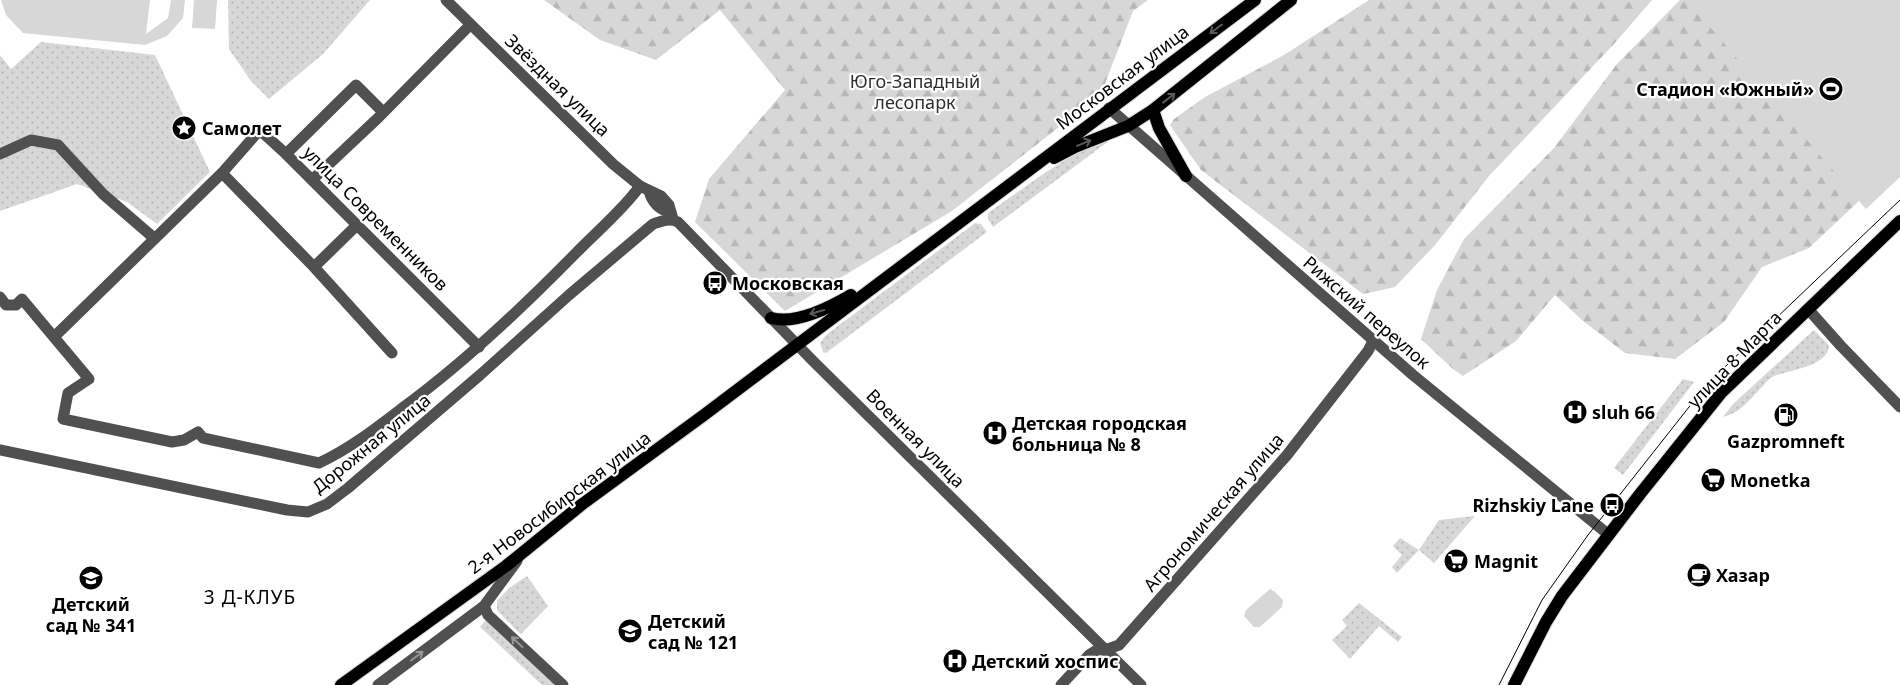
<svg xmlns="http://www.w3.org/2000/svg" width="1900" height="685" font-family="'Noto Sans',sans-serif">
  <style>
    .grass { fill: url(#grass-dots) }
    .forest { fill: url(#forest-firs) }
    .garden { fill: #d7d7d7 }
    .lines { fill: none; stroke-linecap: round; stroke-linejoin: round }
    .major-casing { stroke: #dbdbdb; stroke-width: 14 }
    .minor { stroke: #505050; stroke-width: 11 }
    .major { stroke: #000; stroke-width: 12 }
    .tram { stroke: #000; stroke-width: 1 }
    .oneway { stroke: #595959 }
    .oneway2 { stroke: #969696 }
    .labels { text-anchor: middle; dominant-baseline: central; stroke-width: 4.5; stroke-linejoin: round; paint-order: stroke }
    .street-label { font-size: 18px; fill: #000; stroke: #fff }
    .park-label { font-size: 18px; fill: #2e2e2e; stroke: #fff }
    .poi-label { font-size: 18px; font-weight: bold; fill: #000; stroke: #fff; text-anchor: start }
    .neighbourhood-label { font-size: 19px; letter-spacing: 1px; fill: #000; stroke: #fff }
  </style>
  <defs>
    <pattern id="grass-dots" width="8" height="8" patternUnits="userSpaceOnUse" patternTransform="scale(1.25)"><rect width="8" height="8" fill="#d7d7d7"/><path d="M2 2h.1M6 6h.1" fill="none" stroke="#b7b7b7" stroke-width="1.8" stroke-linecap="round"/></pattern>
    <pattern id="forest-firs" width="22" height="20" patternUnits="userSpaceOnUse" patternTransform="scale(1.25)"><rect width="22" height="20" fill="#d7d7d7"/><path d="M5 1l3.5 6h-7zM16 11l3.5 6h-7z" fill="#b7b7b7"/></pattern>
  </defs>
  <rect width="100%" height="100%" fill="#fff"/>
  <g class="grass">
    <path d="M228,0h142l-47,54 -54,45 -18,-18 -22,-32z"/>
    <path d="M41,42l114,13 55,117 -53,52 -30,-22 -50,-18 -77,27v-156l11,14z"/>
    <path d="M1113,138l-120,89 -5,-8v-6l58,-41 34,-21z"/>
    <path d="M975,223l6,1 6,8 -161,121 -3,-1 -3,-9 6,-8z"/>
    <path d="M1814,330l15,15c0,21 -39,25 -55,31 -4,2 -8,6 -11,10 -14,14 -21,26 -40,31l10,-13z"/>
    <path d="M1683,379l11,3 -71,93 -9,-7z"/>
    <path d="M1475,516l-41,47 -15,-13 -22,23 -5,-6 10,-12 -9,-9 7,-8 19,12 20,-30z"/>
    <path d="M527,576l21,30 -27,28 -4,-3 -20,-21v-9l12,-13z"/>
    <path d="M1359,603l43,34 -4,5 -19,-16 -29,33 -18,-19 15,-14 -5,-6z"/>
    <path d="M486,620l71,65h-15l-62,-58z"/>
  </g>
  <g class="forest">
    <path d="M544,0h604l-15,11 -32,83 -149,117 -167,100 -90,-89 14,-43 76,-89 -65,-80 -64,50 -56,-20z"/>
    <path d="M1369,0h283l-39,45 -124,131 -54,69 -40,42 -32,7 -162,-124 -31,-45 4,-6 31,-22 79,-42z"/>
    <path d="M1680,0h12l169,199 -52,49 -47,19 -38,55 -49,37 -50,-6 -43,-33 -27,-25 -39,46 -53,35 -10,-7 -32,-30 16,-49 27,-51 90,-91 63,-84z"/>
  </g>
  <g class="garden">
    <path d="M1,0h149l-4,34 22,-16 3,-18h14l-2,18 -16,18 -22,9 -122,-12 -17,-18z"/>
    <path d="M194,0h23l-2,29 -23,-1z"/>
    <path d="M1687,0h213v177l-34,32z"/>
    <path d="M1270,589l5,3 8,8 -1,7 -22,20h-6l-10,-11 2,-6z"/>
  </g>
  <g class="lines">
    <defs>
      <g id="major">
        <path d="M1153,110l6,18 27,48"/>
        <path d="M1054,158l21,-11 53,-21 25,-16 138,-110"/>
        <path d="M771,318c25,7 58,-10 80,-23"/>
        <path d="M341,685l165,-119 75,-61 123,-90 551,-415"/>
        <path d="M1514,685l32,-63 16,-26 78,-102 81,-101 179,-172"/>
      </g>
    </defs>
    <use href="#major" class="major-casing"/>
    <g class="minor">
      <path d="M446,0l167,164 27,22 21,10 8,9 4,14"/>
      <path d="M1109,108l304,267 196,160"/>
      <path d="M0,154l31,-14 27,5 45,49 51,44"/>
      <path d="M286,154l70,-69 27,27"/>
      <path d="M222,173l92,94 78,86"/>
      <path d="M312,180l67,-63 91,-92"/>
      <path d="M649,191c3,12 11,19 22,22"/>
      <path d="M314,267l43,-42"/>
      <path d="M0,297l6,8h10l6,-6 67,80 -21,14 -5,26 109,23 12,-2 14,-8 5,6 116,25c30,-14 56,-34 82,-54 63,-46 119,-99 173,-154 22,-23 48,-44 66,-69"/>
      <path d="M1808,309l33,37 59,61"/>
      <path d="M54,337l168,-164 35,-40h6l23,21 193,193"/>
      <path d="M0,450l287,60 21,2 19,-8 21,-16 132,-113 89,-80 84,-71c9,-3 16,-6 25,-2l135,139 328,324"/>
      <path d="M484,606l4,9 75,70"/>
      <path d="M378,685l106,-79 33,-45"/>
      <path d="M1061,685l28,-30 8,-5h8l14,-5 168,-190 81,-104 5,-10"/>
    </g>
    <use href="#major" class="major"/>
    <path class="tram" d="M1499,685l43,-85 46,-65 120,-152 192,-183"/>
  </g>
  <defs><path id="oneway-shaft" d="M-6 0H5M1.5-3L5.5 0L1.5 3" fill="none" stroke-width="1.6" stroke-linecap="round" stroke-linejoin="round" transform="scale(1.25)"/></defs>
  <g class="oneway">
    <use href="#oneway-shaft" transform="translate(1216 29) rotate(143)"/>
    <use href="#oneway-shaft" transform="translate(1169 98) rotate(-38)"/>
    <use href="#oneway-shaft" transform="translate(1084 143) rotate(-22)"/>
    <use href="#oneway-shaft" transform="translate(817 312) rotate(164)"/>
  </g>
  <g class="oneway2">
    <use href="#oneway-shaft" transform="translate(517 642) rotate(-137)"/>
    <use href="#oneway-shaft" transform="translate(417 656) rotate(-37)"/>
  </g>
  <defs>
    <symbol id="stadium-disc" viewBox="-11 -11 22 22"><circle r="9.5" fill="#000" stroke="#fff"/><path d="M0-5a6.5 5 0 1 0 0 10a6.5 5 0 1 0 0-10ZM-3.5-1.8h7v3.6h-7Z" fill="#fff"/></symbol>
    <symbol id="sight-disc" viewBox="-11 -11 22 22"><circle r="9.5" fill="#000" stroke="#fff"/><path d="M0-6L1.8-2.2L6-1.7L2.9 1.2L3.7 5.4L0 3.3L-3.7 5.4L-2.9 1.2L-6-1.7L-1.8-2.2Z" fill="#fff"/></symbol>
    <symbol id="bus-disc" viewBox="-11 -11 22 22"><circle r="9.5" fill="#000" stroke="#fff"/><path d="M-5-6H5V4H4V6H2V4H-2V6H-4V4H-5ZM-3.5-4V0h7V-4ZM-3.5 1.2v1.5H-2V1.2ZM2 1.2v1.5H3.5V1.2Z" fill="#fff"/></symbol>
    <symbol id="hospital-disc" viewBox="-11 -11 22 22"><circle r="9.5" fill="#000" stroke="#fff"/><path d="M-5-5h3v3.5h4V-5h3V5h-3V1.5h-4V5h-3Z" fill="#fff"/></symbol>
    <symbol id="fuel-disc" viewBox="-11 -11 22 22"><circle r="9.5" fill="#000" stroke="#fff"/><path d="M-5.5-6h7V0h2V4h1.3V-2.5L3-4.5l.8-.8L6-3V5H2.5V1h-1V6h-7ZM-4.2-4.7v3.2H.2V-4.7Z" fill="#fff"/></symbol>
    <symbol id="supermarket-disc" viewBox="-11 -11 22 22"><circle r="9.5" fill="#000" stroke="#fff"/><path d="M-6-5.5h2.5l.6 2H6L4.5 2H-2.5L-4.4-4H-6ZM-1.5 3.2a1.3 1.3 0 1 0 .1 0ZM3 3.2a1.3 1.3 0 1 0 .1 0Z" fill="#fff"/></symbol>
    <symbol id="cafe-disc" viewBox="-11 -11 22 22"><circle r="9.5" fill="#000" stroke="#fff"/><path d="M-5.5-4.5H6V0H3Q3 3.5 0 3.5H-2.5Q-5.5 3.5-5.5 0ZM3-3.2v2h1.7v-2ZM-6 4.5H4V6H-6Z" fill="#fff"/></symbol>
    <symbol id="school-disc" viewBox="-11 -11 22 22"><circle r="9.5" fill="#000" stroke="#fff"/><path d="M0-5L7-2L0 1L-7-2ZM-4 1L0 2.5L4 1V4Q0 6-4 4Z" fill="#fff"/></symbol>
  </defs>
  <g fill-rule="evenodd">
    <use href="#stadium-disc" x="1817" y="75" width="28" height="28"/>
    <use href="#sight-disc" x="170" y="114" width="28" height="28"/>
    <use href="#bus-disc" x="701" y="269" width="28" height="28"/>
    <use href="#hospital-disc" x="1561" y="398" width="28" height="28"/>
    <use href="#fuel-disc" x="1772" y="401" width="28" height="28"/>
    <use href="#hospital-disc" x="981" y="419" width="28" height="28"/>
    <use href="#supermarket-disc" x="1699" y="466" width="28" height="28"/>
    <use href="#bus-disc" x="1598" y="491" width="28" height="28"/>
    <use href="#supermarket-disc" x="1442" y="547" width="28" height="28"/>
    <use href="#cafe-disc" x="1685" y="561" width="28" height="28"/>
    <use href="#school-disc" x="77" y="564" width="28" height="28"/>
    <use href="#school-disc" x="616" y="617" width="28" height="28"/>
    <use href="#hospital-disc" x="941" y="647" width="28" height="28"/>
  </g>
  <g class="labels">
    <g class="street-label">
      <text transform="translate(1122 77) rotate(-37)">Московская улица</text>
      <text transform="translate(558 85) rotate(44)">Звёздная улица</text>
      <text transform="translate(376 218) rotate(45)">улица Современников</text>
      <text transform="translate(1367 312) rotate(41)">Рижский переулок</text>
      <text transform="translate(1734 359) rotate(-46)">улица 8 Марта</text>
      <text transform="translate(916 438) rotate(45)">Военная улица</text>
      <text transform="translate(371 443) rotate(-39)">Дорожная улица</text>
      <text transform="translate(559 502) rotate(-37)">2-я Новосибирская улица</text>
      <text transform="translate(1213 512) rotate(-49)">Агрономическая улица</text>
    </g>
    <g class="park-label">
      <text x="915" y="81">Юго-Западный<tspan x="915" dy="21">лесопарк</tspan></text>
    </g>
    <g class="poi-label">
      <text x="1814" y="89" text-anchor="end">Стадион «Южный»</text>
      <text x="202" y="128">Самолет</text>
      <text x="732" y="283">Московская</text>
      <text x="1592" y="412">sluh 66</text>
      <text x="1012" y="423">Детская городская<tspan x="1012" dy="21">больница № 8</tspan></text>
      <text x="1786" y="441" text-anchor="middle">Gazpromneft</text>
      <text x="1730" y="480">Monetka</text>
      <text x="1594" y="505" text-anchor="end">Rizhskiy Lane</text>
      <text x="1474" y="561">Magnit</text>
      <text x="1716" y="575">Хазар</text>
      <text x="91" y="604" text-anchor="middle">Детский<tspan x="91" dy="21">сад № 341</tspan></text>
      <text x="648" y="621">Детский<tspan x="648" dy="21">сад № 121</tspan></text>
      <text x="972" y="661">Детский хоспис</text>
    </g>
    <g class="neighbourhood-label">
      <text x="250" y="597">3 Д-КЛУБ</text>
    </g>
  </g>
</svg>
